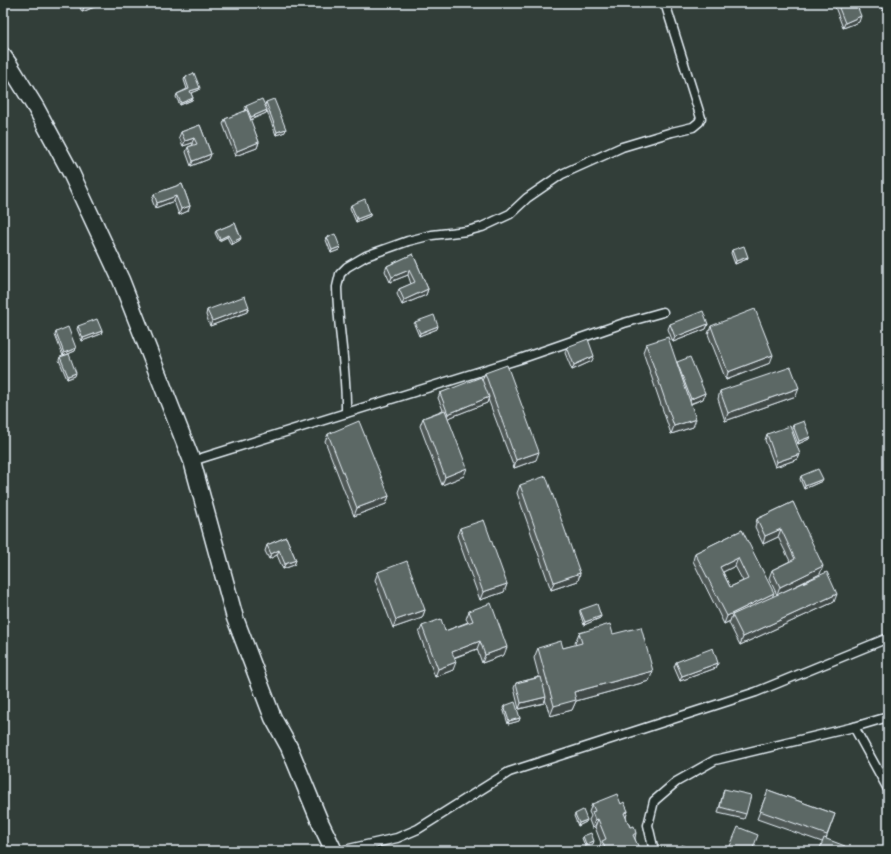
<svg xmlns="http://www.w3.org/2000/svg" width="891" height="854" font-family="Dekko,sans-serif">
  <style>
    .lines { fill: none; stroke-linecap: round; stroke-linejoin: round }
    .service-casing { stroke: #e8f1f8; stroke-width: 11 }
    .minor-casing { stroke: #e8f1f8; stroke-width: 19 }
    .service { stroke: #26332d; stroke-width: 8 }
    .minor { stroke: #26332d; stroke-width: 16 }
    .wall { fill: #4f5957; stroke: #e8f1f8; fill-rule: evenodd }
    .shaded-wall { fill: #404947; stroke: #e8f1f8 }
    .building { fill: #5c6865; stroke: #e8f1f8; fill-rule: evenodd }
  </style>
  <rect width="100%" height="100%" fill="#323e39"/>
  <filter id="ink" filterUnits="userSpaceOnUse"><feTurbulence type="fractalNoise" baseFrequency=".025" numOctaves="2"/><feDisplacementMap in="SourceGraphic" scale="8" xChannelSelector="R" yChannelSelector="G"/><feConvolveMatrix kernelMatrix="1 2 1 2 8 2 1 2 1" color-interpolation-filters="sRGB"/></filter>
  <g filter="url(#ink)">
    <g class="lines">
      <defs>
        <g id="service">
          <path d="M346,413c1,-42 -8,-83 -9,-126l3,-13 7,-7 19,-11 42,-15 24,-6 35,-4 15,-4 28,-13 17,-16 35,-24 60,-27 50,-15 21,-5 6,-5 2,-4 -36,-115"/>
          <path d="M192,461l328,-102 104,-36 39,-11"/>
          <path d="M854,727l34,62"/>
          <path d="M340,851l57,-13 21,-9 91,-57 247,-80 132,-54"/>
          <path d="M654,851l-6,-26 6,-24 22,-19 39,-22 139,-33 34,-10"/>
        </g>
        <path id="minor" d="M3,56l7,10 26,42 35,65 50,107 71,181 43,157 38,100 16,29 31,75 14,29"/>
      </defs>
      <use href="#service" class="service-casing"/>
      <use href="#minor" class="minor-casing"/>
      <use href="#service" class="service"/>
      <use href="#minor" class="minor"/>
    </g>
    <g class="wall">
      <path d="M78,3h26l-22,9z"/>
      <path d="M836,3h20l3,19 -16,6 -8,-21z"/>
      <path d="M880,3h8v13h-2z"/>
      <path d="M185,77l14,13 -8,3 2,5 -1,2 -12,5 -4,-8 1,-3 10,-5 -3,-9z"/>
      <path d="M266,102l19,30 -9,3 -9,-24 -1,2 -16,7 9,22 -2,6 -22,8 -12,-32 2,-5 21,-8 -1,-3 1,-2 19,-1z"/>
      <path d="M200,125l11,29 -2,5 -18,7 -5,-14 2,-5 5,-2 -1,-2 -9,3 -4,-9 2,-5z"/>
      <path d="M182,184l8,22 -2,5 -9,4 -5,-14 -19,7 -3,-8 2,-6z"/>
      <path d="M351,205l19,9v2l-14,6 -6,-14z"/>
      <path d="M235,223l5,17 -9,5 -4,-8 -8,4 -4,-8 1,-2z"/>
      <path d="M327,237l12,13 -8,3 -5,-13z"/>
      <path d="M732,250l16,7 -1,2 -12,5 -4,-11z"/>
      <path d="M413,254l15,35 -2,6 -24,10 -5,-11 2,-5 12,-5 -3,-9 -18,7 -5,-11 2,-5z"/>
      <path d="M249,307l-2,5 -37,14 -4,-11 1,-5z"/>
      <path d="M415,322l22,7 -18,7 -5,-12z"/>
      <path d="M670,324h38l-2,5 -33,13 -5,-13z"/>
      <path d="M78,326l24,5 -1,3 -19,7 -5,-12z"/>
      <path d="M711,326l59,37 -44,17 -18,-46z"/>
      <path d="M56,332l20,16 -1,3 -12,5 -8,-21z"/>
      <path d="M646,344l31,18 28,31 -2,6 -12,5 2,23 -22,7 -28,-82z"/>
      <path d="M567,347l25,14 -20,9 -7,-17z"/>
      <path d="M60,357l15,19 -8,3 -8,-19z"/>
      <path d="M485,373l51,87 -22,8 -26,-69 -1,4 -39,15 16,58 -22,9 -22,-59 3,-8 20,-8 -5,-12 2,-5 42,-13z"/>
      <path d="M720,391l76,5 -71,25 -7,-22z"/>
      <path d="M793,425l16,14 -11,5 -6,-16z"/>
      <path d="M328,434l61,62 -3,8 -32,12 -29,-75z"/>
      <path d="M767,434l33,20 -2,5 -23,8 -10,-27z"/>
      <path d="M801,476l21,5 -18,8 -4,-10z"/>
      <path d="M520,485l60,88 -2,8 -27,9 -34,-97z"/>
      <path d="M793,502l27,72 -43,21 -8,-17 3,-8 18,-9 -12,-24 -15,7 -8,-17 2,-8z"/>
      <path d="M460,528l47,56 -3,8 -24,8 -23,-64z"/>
      <path d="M742,530l30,67 62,5 -94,43 -11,-22 1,-2 -6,3 -31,-63 2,-8zM735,566l8,15 -13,6 -7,-15z"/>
      <path d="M286,537l10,23 -2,5 -11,4 -6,-14 -8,4 -4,-8 2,-6z"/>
      <path d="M378,572l47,38 -3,8 -29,10 -18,-48z"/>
      <path d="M580,610l21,6 -1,2 -16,7 -4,-12z"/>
      <path d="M469,611l35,44 -22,8 -5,-14 -23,9 -1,12 -18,7 -16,-44 3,-7 23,5 23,-9 -2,-3z"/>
      <path d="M579,633l34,1 36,47 -73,20 -4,9 -22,6 -5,-17 -1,4 -25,6 -5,-21 2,-5 23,-6 -5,-19 4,-10h25l13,-3 -1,-2z"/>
      <path d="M676,662l42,1 -2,5 -36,13 -6,-14z"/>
      <path d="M504,706l16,12 -1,3 -11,3 -5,-16z"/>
      <path d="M724,789l22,25 -2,5 -26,-6z"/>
      <path d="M768,790l67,24 -9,25 -4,3 -65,-23z"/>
      <path d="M592,804h29l7,7 -2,6 4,10 6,6 -1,5 3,13h-38l-1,-3 2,-5 -6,-16 -3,1 -3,-8 2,-4 -2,-4z"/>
      <path d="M575,814l11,8 -8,4 -4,-10z"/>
      <path d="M583,836l10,8 -8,2 -3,-8z"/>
    </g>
    <g class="shaded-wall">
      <path d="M93,3h11l-22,9 2,-5z"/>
      <path d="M861,16l-2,6 -16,6 2,-5z"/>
      <path d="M200,88l-1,2 -10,4 1,-3z"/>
      <path d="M193,98l-1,2 -12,5 1,-2z"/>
      <path d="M267,110l-1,3 -16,7 1,-3z"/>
      <path d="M286,129l-1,3 -9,3 1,-3z"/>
      <path d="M194,138l-2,5 -9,3 2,-5z"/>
      <path d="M259,142l-2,6 -22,8 2,-5z"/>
      <path d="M211,154l-2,5 -18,7 2,-5z"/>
      <path d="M176,196l-2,5 -19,7 2,-5z"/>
      <path d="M190,206l-2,5 -9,4 2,-6z"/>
      <path d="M370,214v2l-14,6 1,-3z"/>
      <path d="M228,235l-1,2 -8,4 1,-2z"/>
      <path d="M241,238l-1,2 -9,5 1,-3z"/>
      <path d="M340,247l-1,3 -8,3 1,-3z"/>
      <path d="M748,257l-1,2 -12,5 1,-3z"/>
      <path d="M409,270l-1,5 -18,7 2,-5z"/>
      <path d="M428,289l-2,6 -24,10 2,-5z"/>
      <path d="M249,307l-2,5 -37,14 2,-5z"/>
      <path d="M708,324l-2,5 -33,13 2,-5z"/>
      <path d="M438,326l-1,3 -18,7 1,-3z"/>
      <path d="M102,331l-1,3 -19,7 1,-3z"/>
      <path d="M76,348l-1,3 -12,5 1,-3z"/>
      <path d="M773,355l-3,8 -44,17 2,-8z"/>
      <path d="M594,356l-2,5 -20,9 2,-5z"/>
      <path d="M76,373l-1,3 -8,3 1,-3z"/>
      <path d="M799,388l-3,8 -71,25 3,-8z"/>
      <path d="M705,393l-2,6 -14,5 2,-5z"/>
      <path d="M489,397l-2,6 -41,16 2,-5z"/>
      <path d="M696,419l-3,8 -22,7 3,-8z"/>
      <path d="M810,437l-1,2 -11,5 1,-3z"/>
      <path d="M539,452l-3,8 -22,8 2,-8z"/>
      <path d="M800,454l-2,5 -23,8 2,-5z"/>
      <path d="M467,468l-3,8 -22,9 3,-8z"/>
      <path d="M823,479l-1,2 -18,8 1,-3z"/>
      <path d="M389,496l-3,8 -32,12 3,-8z"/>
      <path d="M781,529l-3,8 -15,7 2,-8z"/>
      <path d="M279,550l-2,5 -8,4 2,-5z"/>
      <path d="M738,558l-3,8 -18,9 3,-8z"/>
      <path d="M296,560l-2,5 -11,4 2,-5z"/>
      <path d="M823,566l-3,8 -43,21 3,-8z"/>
      <path d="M580,573l-2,8 -27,9 3,-8z"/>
      <path d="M507,584l-3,8 -24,8 3,-8z"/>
      <path d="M774,593l-3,7 -39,15 -2,6 -6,3 3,-8z"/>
      <path d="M837,594l-3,8 -94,43 3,-8z"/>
      <path d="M425,610l-3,8 -29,10 3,-8z"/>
      <path d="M601,616l-1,2 -16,7 1,-3z"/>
      <path d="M480,641l-3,8 -28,10 3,-7z"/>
      <path d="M507,647l-3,8 -22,8 3,-8z"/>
      <path d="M456,662l-3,8 -18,7 3,-8z"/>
      <path d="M718,663l-2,5 -36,13 2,-5z"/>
      <path d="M653,671l-4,10 -73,20 -4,9 -22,6 4,-10 20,-14z"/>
      <path d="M546,697l-2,6 -25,6 2,-6z"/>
      <path d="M520,718l-1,3 -11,3 1,-3z"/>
      <path d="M628,811l-3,8 -1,-6z"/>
      <path d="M598,819l-3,8 -3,1 3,-8z"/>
      <path d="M587,820l-1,2 -8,4 1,-3z"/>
      <path d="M594,841l-1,3 -8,2 1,-2z"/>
      <path d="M639,848l-1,3h-7z"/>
    </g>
    <g class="building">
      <path d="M82,3h11l-9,4z"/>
      <path d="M837,3h19l5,13 -16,7z"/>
      <path d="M885,3h3v8z"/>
      <path d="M194,73l6,15 -10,3 3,7 -12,5 -4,-9 12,-5 -4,-12z"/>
      <path d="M262,99l5,11 -16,7 -5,-11z"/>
      <path d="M274,99l12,30 -9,3 -11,-30z"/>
      <path d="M247,110l12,32 -22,9 -12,-32z"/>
      <path d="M200,125l11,29 -18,7 -5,-14 9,-3 -3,-6 -9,3 -4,-9z"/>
      <path d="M182,184l8,22 -9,3 -5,-13 -19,7 -3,-9z"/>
      <path d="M365,199l5,15 -13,5 -6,-14z"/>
      <path d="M235,223l6,15 -9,4 -4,-7 -8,4 -4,-8z"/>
      <path d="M335,234l5,13 -8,3 -5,-13z"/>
      <path d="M744,246l4,11 -12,4 -4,-11z"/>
      <path d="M413,254l15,35 -24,11 -5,-11 16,-7 -6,-12 -17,7 -5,-11z"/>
      <path d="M245,296l4,11 -37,14 -5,-11z"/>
      <path d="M755,309l18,46 -45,17 -17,-46z"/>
      <path d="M703,311l5,13 -33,13 -5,-13z"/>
      <path d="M434,315l4,11 -18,7 -5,-11z"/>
      <path d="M97,319l5,12 -19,7 -5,-12z"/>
      <path d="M68,327l8,21 -12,5 -8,-21z"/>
      <path d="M668,337l28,82 -22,7 -28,-82z"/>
      <path d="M588,339l6,17 -20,9 -7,-18z"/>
      <path d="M69,354l7,19 -8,3 -8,-19z"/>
      <path d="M690,357l15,36 -14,6 -14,-37z"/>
      <path d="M507,365l32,87 -23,8 -31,-87z"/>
      <path d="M791,367l8,21 -71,25 -8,-22z"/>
      <path d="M481,377l8,20 -41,17 -8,-21z"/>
      <path d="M445,410l22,58 -22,9 -22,-59z"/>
      <path d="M359,421l30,75 -32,12 -29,-74z"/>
      <path d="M804,421l6,16 -11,4 -6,-16z"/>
      <path d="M790,426l10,28 -23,8 -10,-28z"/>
      <path d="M818,469l5,10 -18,7 -4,-10z"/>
      <path d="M546,476l34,97 -26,9 -34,-97z"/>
      <path d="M793,502l30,64 -43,21 -8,-17 23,-11 -14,-30 -16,7 -8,-17z"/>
      <path d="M484,520l23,64 -24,8 -23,-64z"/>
      <path d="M742,530l32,63 -47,23 -32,-63zM738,558l10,21 -18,8 -10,-20z"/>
      <path d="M286,537l10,23 -11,4 -6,-14 -8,4 -4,-9z"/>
      <path d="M407,561l18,49 -29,10 -18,-48z"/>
      <path d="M827,572l10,22 -94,43 -11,-22z"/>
      <path d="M491,603l16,44 -22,8 -5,-14 -28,11 4,10 -18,7 -16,-43 19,-7 4,12 28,-10 -4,-10z"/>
      <path d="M597,604l4,12 -16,6 -5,-12z"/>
      <path d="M610,624l3,10 28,-7 12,44 -79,21 2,8 -22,6 -16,-58 23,-7 2,7 19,-5 -3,-10z"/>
      <path d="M713,648l5,15 -36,13 -6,-14z"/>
      <path d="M541,677l5,20 -25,6 -5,-20z"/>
      <path d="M515,702l5,16 -11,3 -5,-15z"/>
      <path d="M724,789l27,6 -5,19 -26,-7z"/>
      <path d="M768,790l67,24 -8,21 -67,-24z"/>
      <path d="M617,794l4,10 3,-2 4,9 -4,2 6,14 4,-1 2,7 -3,2 6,13 -8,3h-20l-1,-2 -4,1 -4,-9 4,-2 -8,-20 -3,1 -3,-8 3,-1 -3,-7z"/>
      <path d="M583,810l4,10 -8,3 -4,-9z"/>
      <path d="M738,827l20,8 -6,16h-24z"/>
      <path d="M591,833l3,8 -8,3 -3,-8z"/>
      <path d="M824,838l21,8 -2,5h-24z"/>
      <path d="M682,845l8,3 -1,3h-10z"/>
    </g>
  </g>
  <rect width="891" height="854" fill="none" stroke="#26332d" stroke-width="16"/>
  <rect x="8" y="8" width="875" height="838" fill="none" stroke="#e8f1f8" stroke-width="1.5" filter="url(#ink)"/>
</svg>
